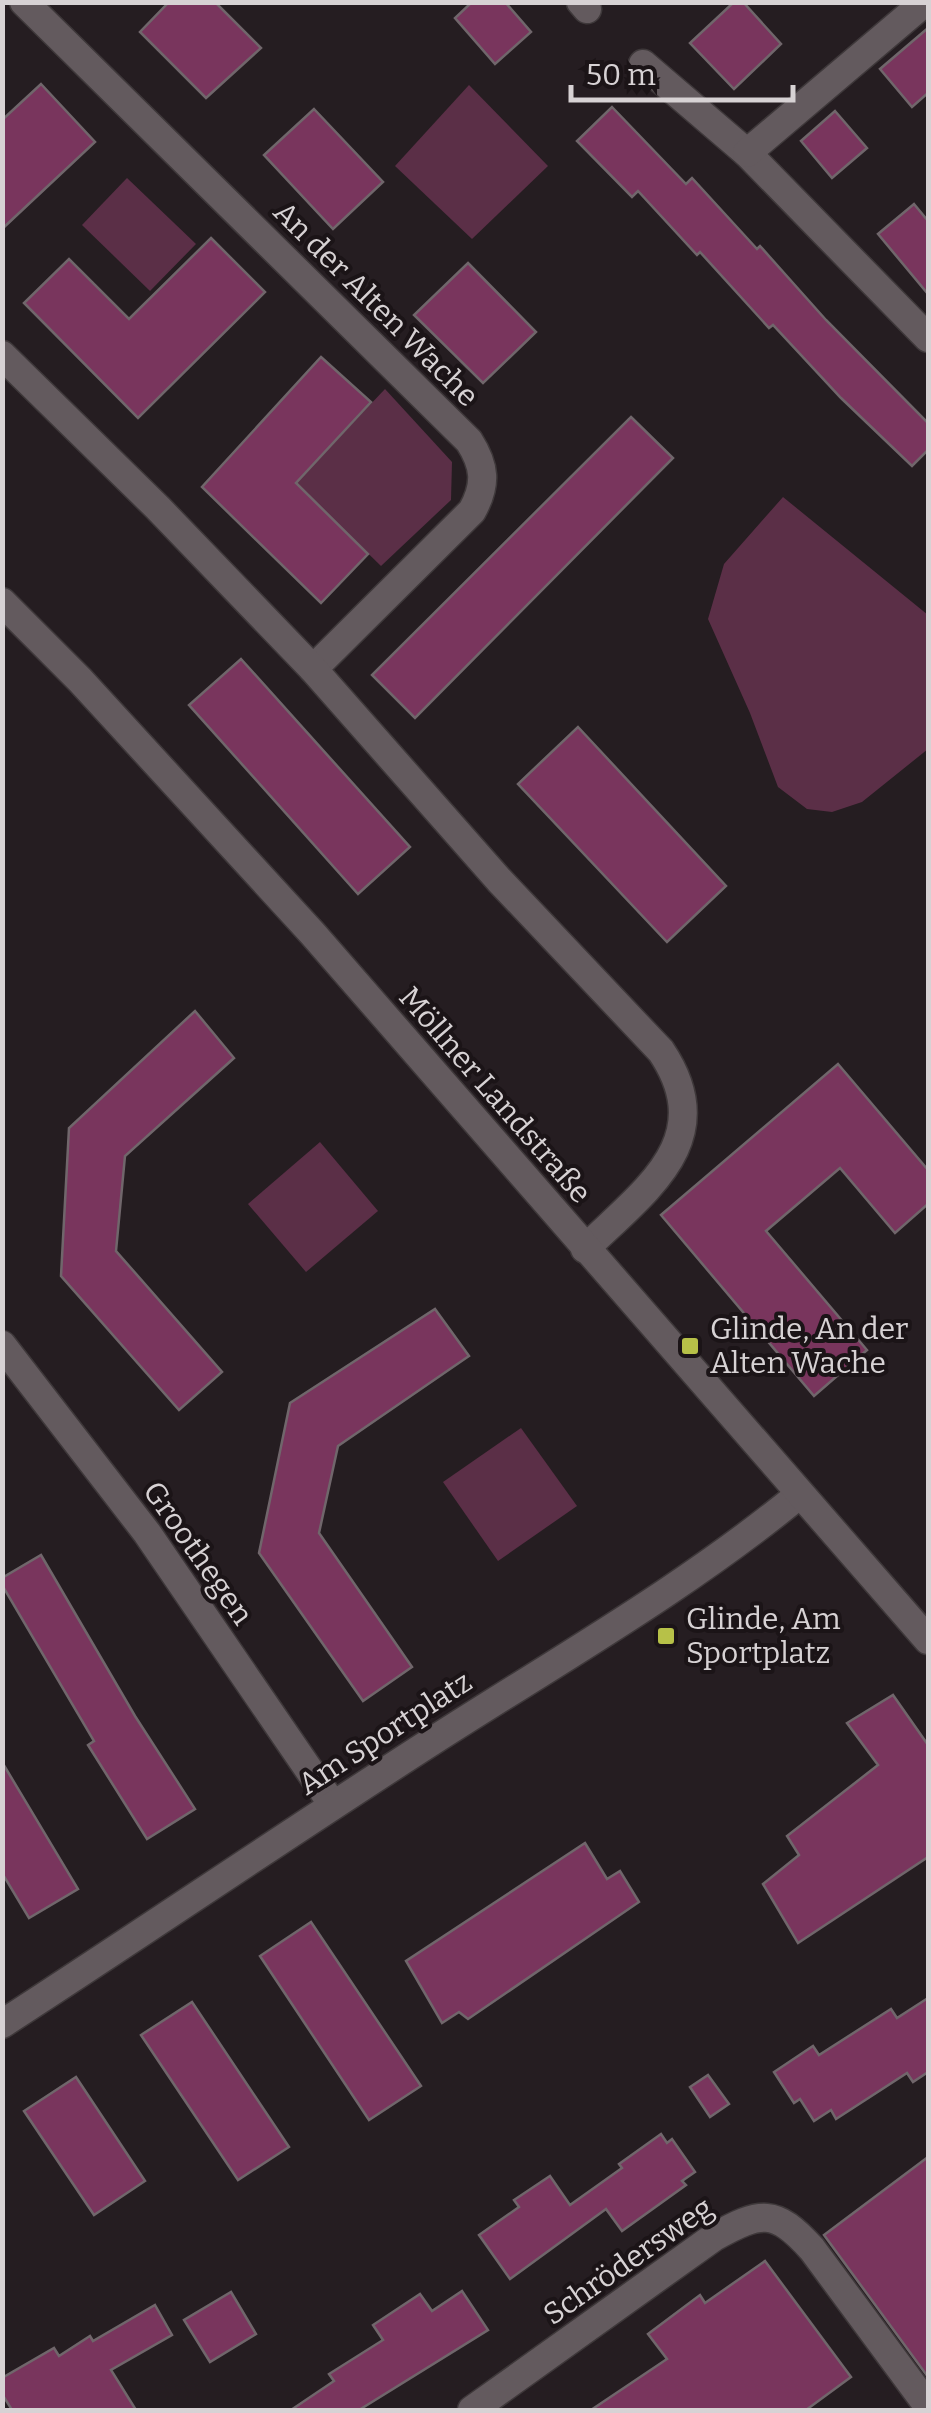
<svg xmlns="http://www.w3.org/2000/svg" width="931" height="2413" font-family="Bitter,serif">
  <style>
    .green { fill: #5b2f47 }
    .building { fill: #79355d; stroke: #70666b; stroke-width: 2.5 }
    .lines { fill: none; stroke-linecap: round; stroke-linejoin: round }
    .minor-casing { stroke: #3e383a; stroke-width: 31 }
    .secondary-casing { stroke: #3e383a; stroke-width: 31 }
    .minor { stroke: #635a5e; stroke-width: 28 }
    .secondary { stroke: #635a5e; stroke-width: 28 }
    .poi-dot { fill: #b7c148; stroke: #1b1417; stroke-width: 4 }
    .labels { text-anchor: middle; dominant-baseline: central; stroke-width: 8; stroke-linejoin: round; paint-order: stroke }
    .street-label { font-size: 30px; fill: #d7d2d4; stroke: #1b1417 }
    .poi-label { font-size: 30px; fill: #d7d2d4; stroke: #1b1417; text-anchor: start }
  </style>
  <rect width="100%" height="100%" fill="#251d21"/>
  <g class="green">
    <path d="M469,85l79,81 -76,73 -77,-73z"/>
    <path d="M127,178l69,66 -46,47 -68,-66z"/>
    <path d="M385,389l67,73 -1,38 -70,66 -85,-83z"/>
    <path d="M783,497l145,118v134l-66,53 -30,10 -25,-3 -29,-22 -28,-74 -42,-94 16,-55z"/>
    <path d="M320,1142l58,69 -72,61 -58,-68z"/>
    <path d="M521,1428l56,78 -79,55 -55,-79z"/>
  </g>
  <g class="building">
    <path d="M169,2h46l46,46 -55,50 -66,-66z"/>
    <path d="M472,2h33l26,30 -36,32 -40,-46z"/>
    <path d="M734,2h9l38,42 -47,45 -44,-46z"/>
    <path d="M928,28v65l-16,14 -32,-38z"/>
    <path d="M41,84l54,58 -93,87v-109z"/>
    <path d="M612,107l74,77 6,-6 65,71 3,-3 66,74 102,103v27l-16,16 -71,-68 -68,-73 -4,3 -69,-76 -3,3 -59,-64 -6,6 -55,-56z"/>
    <path d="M314,109l69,73 -50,47 -69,-74z"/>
    <path d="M835,111l32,37 -35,30 -31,-37z"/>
    <path d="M914,204l14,17v73l-50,-60z"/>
    <path d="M211,238l54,54 -127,126 -114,-115 45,-44 60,60z"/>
    <path d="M468,263l68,69 -53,51 -69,-68z"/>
    <path d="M321,357l50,45 -75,81 72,71 -47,49 -119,-116z"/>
    <path d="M631,417l42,41 -258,260 -43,-43z"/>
    <path d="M241,659l169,188 -52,47 -169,-189z"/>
    <path d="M578,727l148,159 -59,56 -149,-158z"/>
    <path d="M195,1011l39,47 -109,98 -9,95 106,121 -43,38 -118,-134 8,-148z"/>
    <path d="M838,1064l90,106v34l-33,29 -55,-65 -74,63 101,119 -53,46 -153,-181z"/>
    <path d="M435,1309l34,47 -131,90 -19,87 93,134 -49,34 -104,-148 31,-150z"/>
    <path d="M41,1555l94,161 60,93 -48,30 -59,-94 6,-4 -92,-156v-7z"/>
    <path d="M893,1695l35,50v112l-130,86 -35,-59 36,-29 -12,-19 91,-71 -31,-42z"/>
    <path d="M2,1762l76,127 -49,29 -27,-45z"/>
    <path d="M585,1843l22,36 13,-8 19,31 -171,117 -9,-7 -17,11 -36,-62z"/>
    <path d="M311,1922l110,164 -52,34 -109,-164z"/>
    <path d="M928,1998v74l-15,10 -6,-9 -71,46 -5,-9 -17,11 -14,-22 -6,4 -20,-31 39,-26 6,9 72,-46 6,9z"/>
    <path d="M192,2002l97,145 -51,33 -97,-145z"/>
    <path d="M708,2075l21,29 -19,13 -20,-30z"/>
    <path d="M76,2077l69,104 -51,34 -70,-104z"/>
    <path d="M661,2134l6,9 5,-4 23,33 -13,9 4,4 -64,46 -16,-22 -96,70 -31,-44 40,-28 -5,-7 36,-24 20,29 52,-37 -3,-4z"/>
    <path d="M928,2157v220l-104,-142z"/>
    <path d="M765,2261l86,116 -45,33h-215l76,-51 -19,-25 52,-39 5,8z"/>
    <path d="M462,2291l26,39 -129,80h-68l43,-29 -5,-7 54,-34 -10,-15 47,-31 12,17z"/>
    <path d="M231,2292l25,42 -46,28 -26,-42z"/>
    <path d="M155,2305l17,30 -61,35 25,40h-124l-10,-16v-16l52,-30 5,8 31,-20 3,5z"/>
  </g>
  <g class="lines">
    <defs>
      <g id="minor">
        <path d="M24,2l445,439c16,25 18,43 3,70l-159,158"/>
        <path d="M581,2l6,7"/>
        <path d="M643,64l104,89 181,185"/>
        <path d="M747,153l178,-151"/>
        <path d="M2,355l156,153 155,161 186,211 162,171c60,89 -16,139 -76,198"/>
        <path d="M2,1345l145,188 186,272"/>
        <path d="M2,2024c145,-94 287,-191 432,-284 123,-79 253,-153 366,-246"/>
        <path d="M472,2410l242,-173c47,-26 61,-29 98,12l116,157"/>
      </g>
      <path id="secondary" d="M2,602l78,78 233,254 615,706"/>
    </defs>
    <use href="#minor" class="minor-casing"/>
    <use href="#secondary" class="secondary-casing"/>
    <use href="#minor" class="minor"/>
    <use href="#secondary" class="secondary"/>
  </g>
  <g class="poi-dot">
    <rect x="680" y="1336" width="20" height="20" rx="5"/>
    <rect x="656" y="1626" width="20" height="20" rx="5"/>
  </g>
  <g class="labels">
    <g class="street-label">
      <text transform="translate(376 304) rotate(45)">An der Alten Wache</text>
      <text transform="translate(495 1095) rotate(49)">Möllner Landstraße</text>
      <text transform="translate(198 1553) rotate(55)">Groothegen</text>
      <text transform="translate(385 1733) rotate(-33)">Am Sportplatz</text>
      <text transform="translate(628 2261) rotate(-35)">Schrödersweg</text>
    </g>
    <g class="poi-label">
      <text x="710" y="1329">Glinde, An der<tspan x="710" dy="34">Alten Wache</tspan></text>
      <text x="686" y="1619">Glinde, Am<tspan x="686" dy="34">Sportplatz</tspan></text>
    </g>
  </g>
  <rect width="931" height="2413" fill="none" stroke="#d7d2d4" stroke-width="10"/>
  <path d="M571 85v15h222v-15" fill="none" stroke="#d7d2d4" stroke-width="5"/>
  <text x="586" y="85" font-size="30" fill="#d7d2d4" stroke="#1b1417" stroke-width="8" paint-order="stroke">50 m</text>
</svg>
